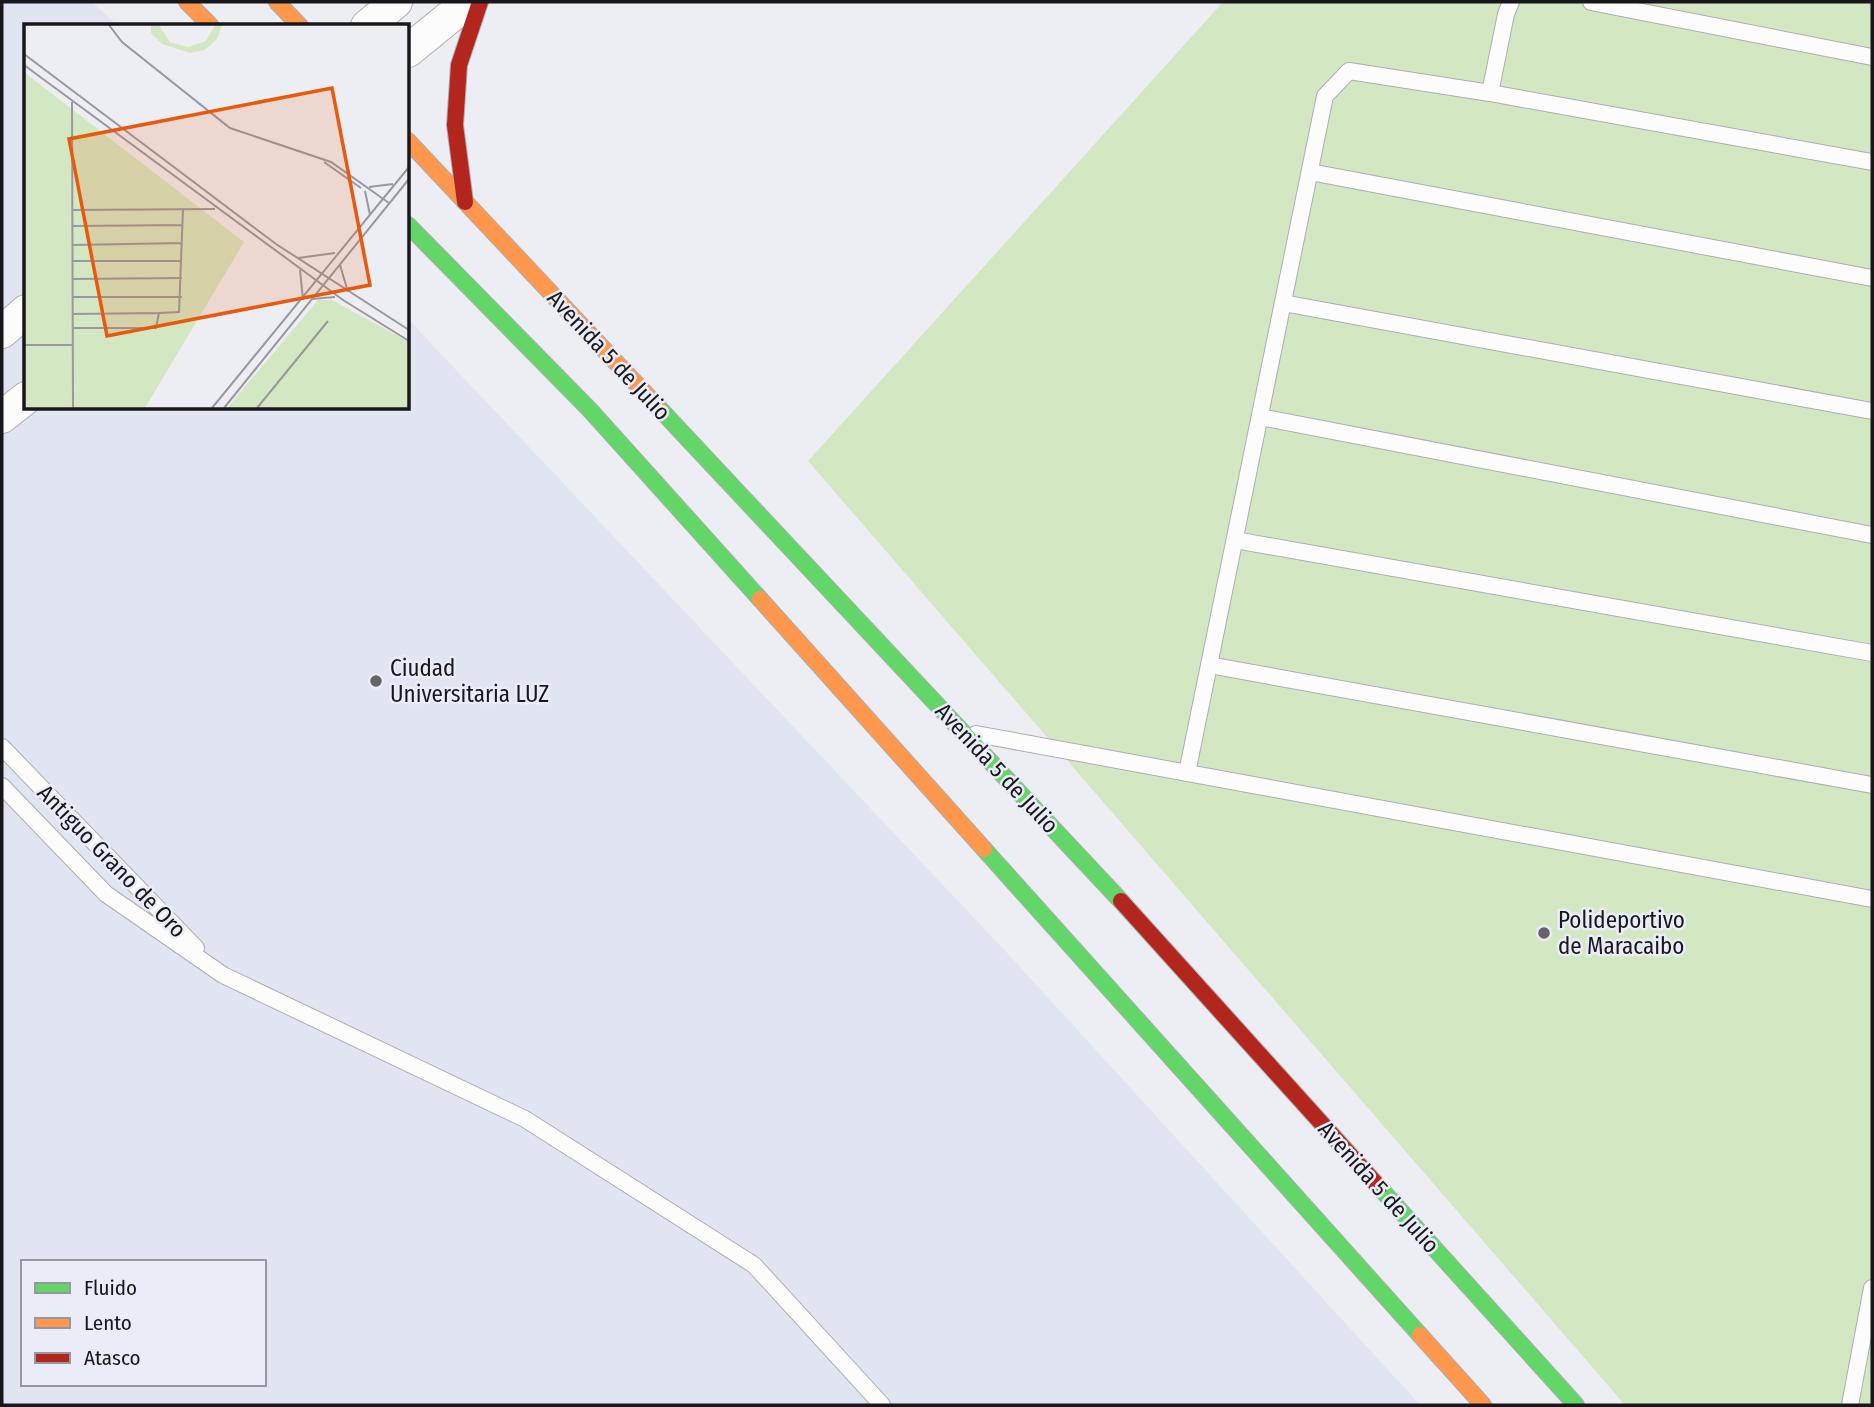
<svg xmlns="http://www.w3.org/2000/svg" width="1874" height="1407" font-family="'Fira Sans Condensed',sans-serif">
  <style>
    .built { fill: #e1e4f1; fill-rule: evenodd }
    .park { fill: #d4e7c3 }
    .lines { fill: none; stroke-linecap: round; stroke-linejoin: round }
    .lane-casing { stroke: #adaeb2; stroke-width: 18 }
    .street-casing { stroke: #adaeb2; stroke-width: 34 }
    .fast-casing { stroke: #adaeb2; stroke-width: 18 }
    .slow-casing { stroke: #adaeb2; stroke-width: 18 }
    .jam-casing { stroke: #adaeb2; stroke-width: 18 }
    .lane { stroke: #fcfcfd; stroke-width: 16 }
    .street { stroke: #fcfcfd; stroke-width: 32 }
    .fast { stroke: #63d668; stroke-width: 16 }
    .slow { stroke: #ff974d; stroke-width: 16 }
    .jam { stroke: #b3261e; stroke-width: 16 }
    .poi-dot { fill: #636368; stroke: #eaecf7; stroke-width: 2.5 }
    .labels { text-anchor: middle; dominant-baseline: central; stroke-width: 5; stroke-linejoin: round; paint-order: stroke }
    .street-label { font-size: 23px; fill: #18181c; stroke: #eaecf7 }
    .poi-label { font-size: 23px; fill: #18181c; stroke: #eaecf7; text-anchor: start }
    .inset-road { fill: none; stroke: #98989e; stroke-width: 2 }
    .view { fill: #e8590c; fill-opacity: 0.15; stroke: #e8590c; stroke-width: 3.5 }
    .inset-edge { fill: none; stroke: #18181c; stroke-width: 3.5 }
  </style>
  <rect width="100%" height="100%" fill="#edeef4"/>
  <path class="built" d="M2,2h90l26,24h-92v382h382v-89l601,636 411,450h-1418zM23,1262h241v122h-241z"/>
  <path class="park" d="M1223,2h649v1403h-247l-817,-944z"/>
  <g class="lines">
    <defs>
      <g id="lane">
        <path d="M1591,2l281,55"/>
        <path d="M1490,93l382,69"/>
        <path d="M1310,172l562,106"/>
        <path d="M1283,303l589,108"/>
        <path d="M1260,417l612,118"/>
        <path d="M1235,540l637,113"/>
        <path d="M1209,665l663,120"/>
        <path d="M976,734l896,165"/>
        <path d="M2,747l194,201"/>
        <path d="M1187,773l138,-677 24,-25 141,22 16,-79 5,-12"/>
        <path d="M2,786l104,108 117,81 302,144 229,146 128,140"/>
        <path d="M1850,1405l22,-117"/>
      </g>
      <g id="street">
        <path d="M367,26l29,-24"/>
        <path d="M408,51l60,-49"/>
        <path d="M2,332l24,-21"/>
        <path d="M2,417l24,-19"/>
      </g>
      <g id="fast">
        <path d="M408,225l182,185 170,189"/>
        <path d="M658,407l463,494"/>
        <path d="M984,849l436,486"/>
        <path d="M1379,1187l197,218"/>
      </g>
      <g id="slow">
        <path d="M187,2l24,24"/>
        <path d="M277,2l23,24"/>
        <path d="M408,141l250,266"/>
        <path d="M760,599l224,250"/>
        <path d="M1420,1335l63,70"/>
      </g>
      <g id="jam">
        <path d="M465,202l-10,-77 4,-60 21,-63"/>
        <path d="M1121,901l258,286"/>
      </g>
    </defs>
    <use href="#lane" class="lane-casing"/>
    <use href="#street" class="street-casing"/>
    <use href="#fast" class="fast-casing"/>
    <use href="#slow" class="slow-casing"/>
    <use href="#jam" class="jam-casing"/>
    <use href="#lane" class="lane"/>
    <use href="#street" class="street"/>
    <use href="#fast" class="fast"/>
    <use href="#slow" class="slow"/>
    <use href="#jam" class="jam"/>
  </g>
  <g class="poi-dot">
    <circle cx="376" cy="681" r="7"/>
    <circle cx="1544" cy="933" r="7"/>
  </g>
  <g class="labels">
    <g class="street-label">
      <text transform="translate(609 355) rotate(47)">Avenida 5 de Julio</text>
      <text transform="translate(997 768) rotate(47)">Avenida 5 de Julio</text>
      <text transform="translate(112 861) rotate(46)">Antiguo Grano de Oro</text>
      <text transform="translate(1379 1187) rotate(48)">Avenida 5 de Julio</text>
    </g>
    <g class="poi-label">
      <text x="390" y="668">Ciudad<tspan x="390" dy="26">Universitaria LUZ</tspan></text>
      <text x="1558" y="920">Polideportivo<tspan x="1558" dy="26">de Maracaibo</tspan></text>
    </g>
  </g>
  <g transform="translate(24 24)">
    <rect width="385" height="385" fill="#edeef4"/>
    <path d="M127,1h8l11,17 18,5 18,-6 9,-16h7l-5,14 -12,11 -15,3 -28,-9 -11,-11zM0,48l220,170 -99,166h-121zM294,276h14l77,42v66h-182z" fill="#d4e7c3"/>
    <path class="inset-road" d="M85,1l13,17 108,86 101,34 58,41M0,30l252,190 133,86M0,41l319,235 66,41M48,78l1,306M300,138l37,26M345,163l24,-3M341,167l5,24M49,186l142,-1M49,202l110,-1M49,221l109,-2M274,234l37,-5M49,237h109M316,241l8,27M276,246l3,30M49,255l109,-1M49,273h109M288,275l23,-2M49,290l86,-1M49,304h83l3,-15 20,-1 4,-103M0,321h49M188,384l197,-241M200,384l185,-229M233,384l71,-87"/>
    <path class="view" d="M308,64l38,197 -263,51 -38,-197z"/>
    <rect width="385" height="385" class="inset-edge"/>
  </g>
  <rect width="1874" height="1407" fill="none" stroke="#18181c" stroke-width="7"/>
  <rect x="21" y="1260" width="245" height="126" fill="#eaecf7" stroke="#96979f" stroke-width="2"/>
  <rect x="35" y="1283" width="35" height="10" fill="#63d668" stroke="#96979f" stroke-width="2"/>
  <text x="84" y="1295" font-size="21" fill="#18181c">Fluido</text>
  <rect x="35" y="1318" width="35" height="10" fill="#ff974d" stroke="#96979f" stroke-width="2"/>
  <text x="84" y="1330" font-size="21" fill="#18181c">Lento</text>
  <rect x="35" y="1353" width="35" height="10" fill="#b3261e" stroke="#96979f" stroke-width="2"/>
  <text x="84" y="1365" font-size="21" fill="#18181c">Atasco</text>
</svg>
